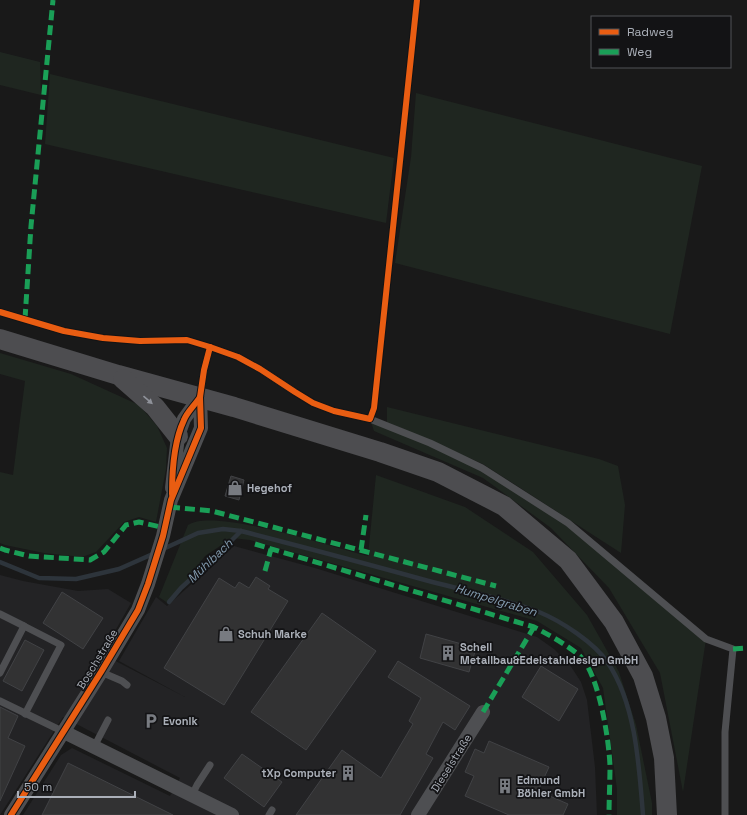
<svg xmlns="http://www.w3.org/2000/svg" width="747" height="815" font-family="'Space Grotesk',sans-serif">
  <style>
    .built { fill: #232325 }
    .green { fill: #1f2620 }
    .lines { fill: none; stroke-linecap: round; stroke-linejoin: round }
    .stream { stroke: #2d343b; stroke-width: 4.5 }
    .building { fill: #323233; stroke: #414245 }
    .service { stroke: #4e4f52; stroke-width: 7 }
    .minor { stroke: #4e4f52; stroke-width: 14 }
    .secondary { stroke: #4d4d50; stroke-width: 20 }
    .quiet { stroke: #1a9f57; stroke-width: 5; stroke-dasharray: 10 5; stroke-linecap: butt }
    .cycleway-casing { stroke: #131315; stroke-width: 8 }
    .cycleway { stroke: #e95d12; stroke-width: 6 }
    .oneway { fill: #8f929a }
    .labels { text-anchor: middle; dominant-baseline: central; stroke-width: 3.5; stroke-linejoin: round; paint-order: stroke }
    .poi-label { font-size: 11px; font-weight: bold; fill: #abb0b9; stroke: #131315; text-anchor: start }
    .street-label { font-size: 11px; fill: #abb0b9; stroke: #131315 }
    .water-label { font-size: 12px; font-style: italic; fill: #859eb2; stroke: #131315 }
  </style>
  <rect width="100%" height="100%" fill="#191919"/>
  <path class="built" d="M234,546l81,22 222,69 17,12 16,16 11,17 6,18 8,67 2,48h-574l38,-60 11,-7 98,48 10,-18 -117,-61 -63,98v-240l23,6 55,10 30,-2 23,14 -29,51 83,43 -66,-36 37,-64 11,9z"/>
  <g class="green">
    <path d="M0,52l40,10 1,33 -41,-10z"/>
    <path d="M50,74l344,84 -8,65 -341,-79z"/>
    <path d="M416,93l286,73 -32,168 -275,-71 16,-106z"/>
    <path d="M0,353l71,21 68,31 18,21 10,22 -1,21 -10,53 -17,-5 -15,5 -28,30 -14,5 -38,-4 -39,-8 -5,-2v-71l13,3 12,-94 -25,-7z"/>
    <path d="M387,407l212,52 19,7 7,39 -4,48 -138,-89 -96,-42z"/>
    <path d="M370,419l112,49 86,55 138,116 -23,153 -23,-119 -51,-85 -58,-60 -68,-50 -109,-47z"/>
    <path d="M376,475l89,32 68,45 54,63 32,57 17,53 16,78v12h-35v-26l-14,-101 -22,-40 -44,-27 -287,-81 -18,-2 -27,18 -36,48 -10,-7 29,-72c27,-18 145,23 180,31z"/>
  </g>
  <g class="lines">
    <g class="stream">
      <path d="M161,550l37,-17 25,-4 18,2c62,16 123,32 184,49 38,10 77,18 114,32 22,9 56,31 69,51 28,42 31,103 35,152"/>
      <path d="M0,562l39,16 37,1 43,-10 36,-16"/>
      <path d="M169,602l12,-14 35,-32 25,-25"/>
    </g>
  </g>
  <g class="building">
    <path d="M231,476l13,4 -5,20 -14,-4z"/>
    <path d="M256,577l14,9 -2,3 20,12 -64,104 -60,-37 55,-90 16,10 4,-6 10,6z"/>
    <path d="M62,592l41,26 -20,31 -40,-26z"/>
    <path d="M322,613l54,38 -70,99 -55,-38z"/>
    <path d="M426,634l50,14 -7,24 -49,-14z"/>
    <path d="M25,640l19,10 -22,41 -19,-10z"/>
    <path d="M398,661l72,45 -15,24 -12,-8 -17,32 7,4 -33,57h-104l46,-65 39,28 32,-54 -4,-3 12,-23 -33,-21z"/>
    <path d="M541,666l37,23 -19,32 -37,-24z"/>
    <path d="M0,707l18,9 -10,22 17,8 -25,55z"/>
    <path d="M489,741l60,26 -11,24 30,13 -5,11h-54l-44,-19 9,-20 -9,-4 10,-23 9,4z"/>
    <path d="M242,754l40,28 -18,25 -40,-29z"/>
    <path d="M68,763l105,52h-131z"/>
  </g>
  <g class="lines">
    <g class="service">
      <path d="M200,397l4,-27 6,-23 28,10 22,12 35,23 18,11 21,8 36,8 60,24 52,25 86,55 138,116 27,10 -8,83v83"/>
      <path d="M0,614l24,12"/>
      <path d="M101,672l21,9 5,4"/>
      <path d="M0,673l24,-47 37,19 -36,69"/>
      <path d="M0,701l64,31"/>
      <path d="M94,747l14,-27"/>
      <path d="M192,795l5,-10 13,-20"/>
      <path d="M269,815l3,-5"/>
    </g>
    <g class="minor">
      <path d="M172,488l6,-52 6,-17 16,-22"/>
      <path d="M64,732l168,83"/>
      <path d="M11,815l90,-143 37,-62 10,-26 15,-48 8,-36 30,-72 -1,-31"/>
      <path d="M418,815l65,-103"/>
    </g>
    <g class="secondary">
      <path d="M0,339l118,36 116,32 146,45 58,20 66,34 64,54 46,62 29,54 13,42 8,40 3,57"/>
      <path d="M123,379l32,28 23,29"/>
    </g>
    <g class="quiet">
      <path d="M25,319l6,-93 22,-226"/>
      <path d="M170,507l42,4 284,75"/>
      <path d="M255,544l279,83c15,8 32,17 46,29 19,18 29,84 30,110 0,16 -1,33 -1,49"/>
      <path d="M0,548l5,2 24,6 61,4 14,-8 22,-27 13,-3 26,6"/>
      <path d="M361,550l5,-35"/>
      <path d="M265,571l6,-22"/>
      <path d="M733,649l14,-1"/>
      <path d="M483,712l51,-85"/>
    </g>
    <defs>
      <g id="cycleway">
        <path d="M0,312l64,19 39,7 37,3 47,-1 23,7 28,10 22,12 35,23 18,11 21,8 36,8 4,-11 43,-408"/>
        <path d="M172,494c0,-23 2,-53 12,-74 3,-8 11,-15 16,-23"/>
        <path d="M11,815l90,-143 37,-62 10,-26 15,-48 8,-36 30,-72 -1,-31 4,-27 6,-23"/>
      </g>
    </defs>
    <use href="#cycleway" class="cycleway-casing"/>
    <use href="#cycleway" class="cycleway"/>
  </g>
  <defs><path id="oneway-solid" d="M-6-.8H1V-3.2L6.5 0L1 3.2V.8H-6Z"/></defs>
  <use class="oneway" href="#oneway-solid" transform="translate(148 400) rotate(41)"/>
  <defs>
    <symbol id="shop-bare" viewBox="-9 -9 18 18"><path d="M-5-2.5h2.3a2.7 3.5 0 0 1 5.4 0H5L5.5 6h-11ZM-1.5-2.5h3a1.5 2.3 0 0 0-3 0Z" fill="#787b81" stroke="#131315" stroke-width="2.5" paint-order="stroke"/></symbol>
    <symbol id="building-bare" viewBox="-9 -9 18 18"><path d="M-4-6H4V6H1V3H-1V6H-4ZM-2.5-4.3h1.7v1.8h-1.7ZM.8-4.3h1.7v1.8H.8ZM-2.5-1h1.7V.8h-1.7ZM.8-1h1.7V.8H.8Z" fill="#787b81" stroke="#131315" stroke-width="2.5" paint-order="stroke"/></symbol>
    <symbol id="parking-bare" viewBox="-9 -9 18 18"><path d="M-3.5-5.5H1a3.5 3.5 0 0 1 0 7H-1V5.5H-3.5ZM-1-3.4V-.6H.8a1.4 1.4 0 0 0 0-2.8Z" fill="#787b81" stroke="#131315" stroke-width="2.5" paint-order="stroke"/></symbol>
  </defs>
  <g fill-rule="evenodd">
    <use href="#shop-bare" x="224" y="477" width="22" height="22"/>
    <use href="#shop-bare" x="215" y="623" width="22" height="22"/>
    <use href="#building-bare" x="437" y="642" width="22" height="22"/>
    <use href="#parking-bare" x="140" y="710" width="22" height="22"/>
    <use href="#building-bare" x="337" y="762" width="22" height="22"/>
    <use href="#building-bare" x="494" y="775" width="22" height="22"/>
  </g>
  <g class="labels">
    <g class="poi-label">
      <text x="247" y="488">Hegehof</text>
      <text x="238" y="634">Schuh Marke</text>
      <text x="460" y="647">Schell<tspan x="460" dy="13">Metallbau&amp;Edelstahldesign GmbH</tspan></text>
      <text x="163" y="721">Evonik</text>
      <text x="336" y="773" text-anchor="end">tXp Computer</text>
      <text x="517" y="780">Edmund<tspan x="517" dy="13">Böhler GmbH</tspan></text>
    </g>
    <g class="street-label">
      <text transform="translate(97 659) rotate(-59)">Boschstraße</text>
      <text transform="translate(451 763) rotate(-58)">Dieselstraße</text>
    </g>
    <g class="water-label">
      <text transform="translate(210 561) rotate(-44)">Mühlbach</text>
      <text transform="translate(496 600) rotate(17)">Humpelgraben</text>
    </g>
  </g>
  <rect x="591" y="16" width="140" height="52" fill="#131315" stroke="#505257"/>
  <rect x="599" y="29" width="20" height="6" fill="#e95d12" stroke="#505257"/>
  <text x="627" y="36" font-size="12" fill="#abb0b9">Radweg</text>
  <rect x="599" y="49" width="20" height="6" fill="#1a9f57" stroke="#505257"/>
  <text x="627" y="56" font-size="12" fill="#abb0b9">Weg</text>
  <path d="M18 791v6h117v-6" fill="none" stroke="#abb0b9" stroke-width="2"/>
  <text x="24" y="791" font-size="12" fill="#abb0b9" stroke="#131315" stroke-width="3" paint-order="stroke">50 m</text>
</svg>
